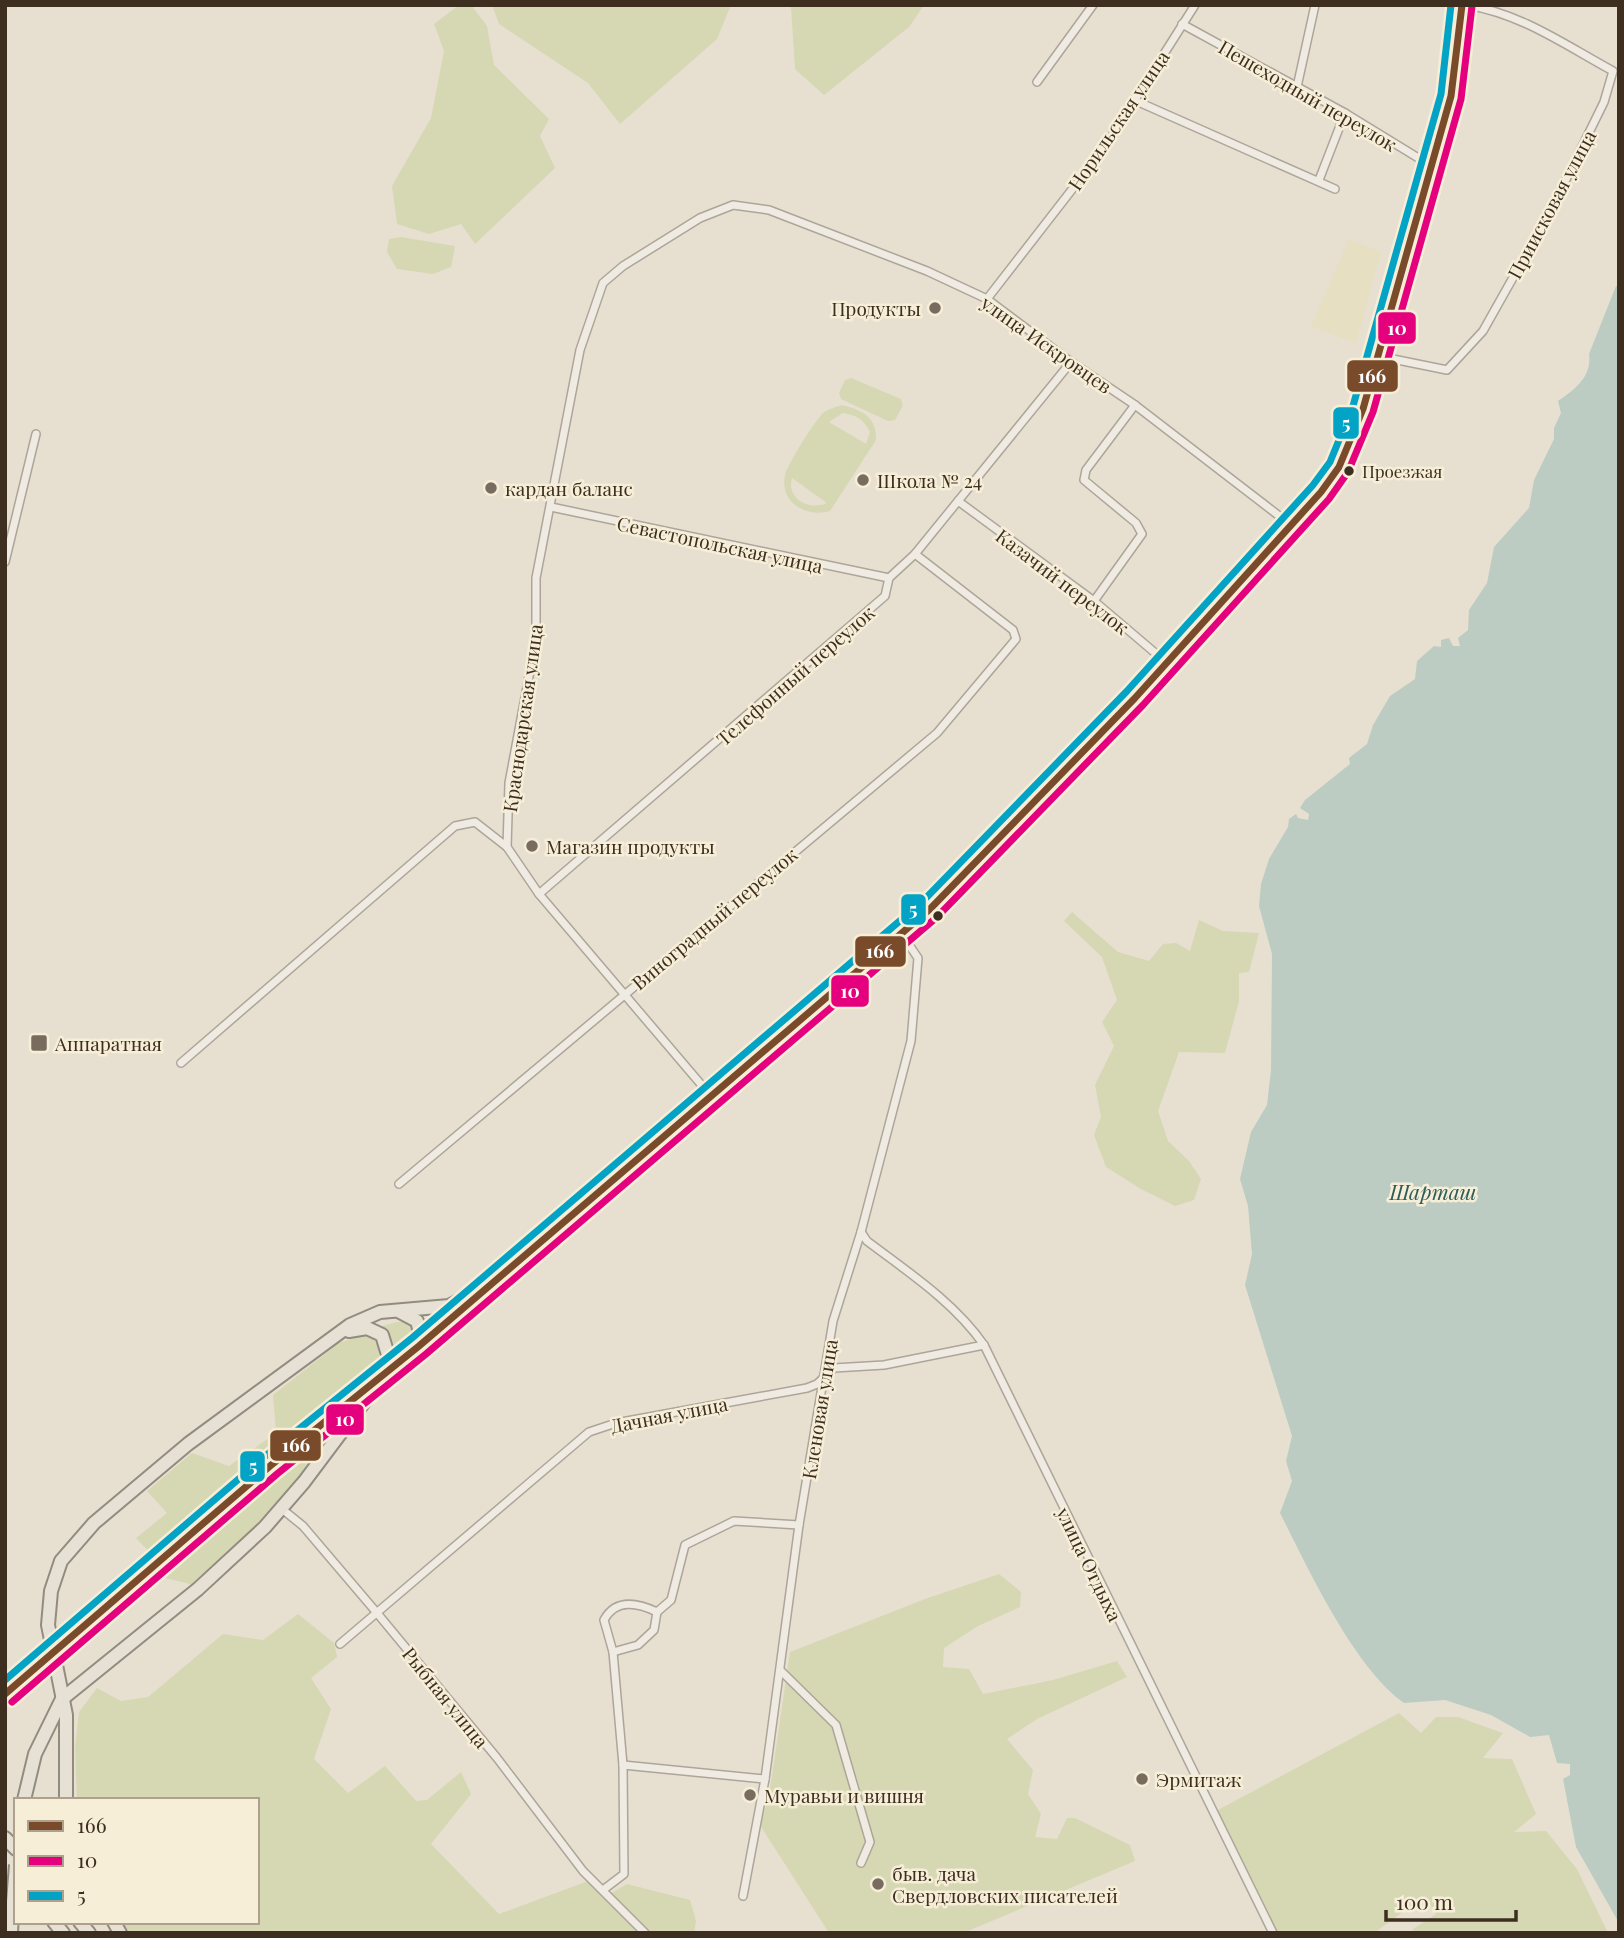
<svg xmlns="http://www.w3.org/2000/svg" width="1624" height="1938" font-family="'Playfair Display',serif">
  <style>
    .farmland { fill: #e6dfc2 }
    .green { fill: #d6d7b3; fill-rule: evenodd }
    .water { fill: #bcccc2 }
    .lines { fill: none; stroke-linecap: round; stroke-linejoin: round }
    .minor-casing { stroke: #ada599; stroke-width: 10 }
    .primary-casing { stroke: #928b80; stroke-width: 16 }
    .minor { stroke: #efebe3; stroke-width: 7 }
    .primary { stroke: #e6e1d4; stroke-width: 12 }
    .primary-bridge-casing { stroke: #928b80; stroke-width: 16; stroke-linecap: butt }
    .primary-bridge { stroke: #e6e1d4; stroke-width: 12 }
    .bus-1-casing { stroke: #f7eed8; stroke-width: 12 }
    .bus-2-casing { stroke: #f7eed8; stroke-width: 12 }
    .bus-3-casing { stroke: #f7eed8; stroke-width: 12 }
    .bus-1 { stroke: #7a4b2a; stroke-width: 7 }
    .bus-2 { stroke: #e5007d; stroke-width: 7 }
    .bus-3 { stroke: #03a3c5; stroke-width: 7 }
    .poi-dot { fill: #786c5e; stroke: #f7eed8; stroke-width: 2.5 }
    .bus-dot { fill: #3d2e20; stroke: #f7eed8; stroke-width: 2.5 }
    .labels { text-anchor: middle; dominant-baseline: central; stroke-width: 5; stroke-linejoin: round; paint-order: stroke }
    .bus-label { font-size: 17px; fill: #3d2e20; stroke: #f7eed8; text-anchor: start }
    .street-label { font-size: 19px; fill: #3d2e20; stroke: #f7eed8 }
    .poi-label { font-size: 19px; fill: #3d2e20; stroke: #f7eed8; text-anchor: start }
    .water-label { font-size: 21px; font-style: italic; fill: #2f5d5a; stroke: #f7eed8 }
    .line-badge { stroke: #f7eed8; stroke-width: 2.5 }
    .badge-label { font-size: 19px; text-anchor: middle; font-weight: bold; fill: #fff }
  </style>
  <rect width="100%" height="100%" fill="#e7e0d1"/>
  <path class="farmland" d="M1349,239l32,13 -25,92 -45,-18z"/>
  <g class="green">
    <path d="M459,5h12l16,21 7,39 55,54 -9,17 15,32 -80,76 -14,-20 -32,10 -32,-10 -5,-38 39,-68 13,-67 -10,-27z"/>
    <path d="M492,5h239l-14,34 -97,85 -32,-41 -89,-59z"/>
    <path d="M787,5h137l-15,22 -85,68 -29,-26 -4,-62z"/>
    <path d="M401,237l54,9 -4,21 -18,7 -36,-5 -10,-17 2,-13z"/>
    <path d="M851,378l50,21 2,6 -8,15 -7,1 -47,-22 -2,-6 6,-13z"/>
    <path d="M842,405c20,5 35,12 34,35l-46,71c-23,7 -51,-8 -45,-36 3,-11 29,-53 37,-61 5,-5 14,-7 20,-9zM843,413c14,2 21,7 27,19l-4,12 -37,-22zM792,478l35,25c-17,8 -41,-4 -35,-25z"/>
    <path d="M1072,912l46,40 31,9 14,-17 13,-1 14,8 9,-31 24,11 36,2 -10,39 -10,1v28l-14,52 -46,-1 -21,59 10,30 21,20 12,18 -7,21 -19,6 -34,-17 -35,-22 -12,-32 7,-18 -6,-32 19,-39 -12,-24 15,-22 -15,-43 -38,-36z"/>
    <path d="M397,1322h10l7,6c2,14 -9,20 -20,27l-2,-14 -10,-15z"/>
    <path d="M367,1333l13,13 -1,20 -124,112 -100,80 -19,-20 31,-25 -20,-22 45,-38 37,13 47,-33 -3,-38 66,-52z"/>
    <path d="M347,1414l-53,73 -58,60 -42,38 -33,-8 90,-85z"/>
    <path d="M999,1574l22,18 -1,15 -42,19 -34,22 -1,19 26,2 14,25 70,-14 64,-19 10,16 -90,42 -30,20 26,31 -5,24 13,20 -6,23 22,2 10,-21h8l55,27 5,16 -172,72h-134l-69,-108 9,-29 21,-144 135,-53z"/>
    <path d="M298,1614l36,29 3,14 -26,21 20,31 -17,50 34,34 37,-27 31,35 11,-1 34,-28 10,22 -40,50 68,70 89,-33 20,14 19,-11 63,16 6,21 -2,12h-566l-5,-11h134v-122h-180l-2,-52 4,-36 18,-24 24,13 27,-4 75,-63 40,6z"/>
    <path d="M1399,1713l22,20 15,-16h22l45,16 -20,25 29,1 24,55 -22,18 32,-1 31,38 31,64h-194l-1,-4 23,-15 -11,-18 -51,37h-97l-61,-122z"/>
  </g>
  <path class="water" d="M1616,286l3,1v1636l-43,-76 -13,-68 7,-4v-11l-13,-1 -8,-28 -19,2 -39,-22 -46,-15 -41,3c-51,-37 -95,-133 -124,-190l12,-32 -6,-20 6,-25 -47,-151 7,-31 -4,-48 -8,-27 11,-47 16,-27 4,-35 1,-116 -13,-48 2,-22 8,-25 19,-32 1,-8 7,-5 2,4 10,2 1,-6 -9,-6 5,-8 45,-36 -1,-6 18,-14 6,-19 17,-29 25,-17 2,-18 17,-15 7,1v-7l8,-2 4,8h7l-2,-8 10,-8 1,-20 18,-27 7,-36 35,-39 5,-28 20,-41v-11l7,-15 -3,-12c17,-12 34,-24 31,-47z"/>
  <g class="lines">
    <defs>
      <g id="minor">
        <path d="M1182,24l163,89 88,54"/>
        <path d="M1037,82l56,-77"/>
        <path d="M1297,87l18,-82"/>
        <path d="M1134,100l201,89"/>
        <path d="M1319,180l26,-67"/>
        <path d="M987,299l118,-152 90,-142"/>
        <path d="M1378,356l69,14 36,-39 68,-121 53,-108 9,-31c-48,-26 -91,-57 -146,-66"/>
        <path d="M958,501l136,100 73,62"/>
        <path d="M551,507l338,71"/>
        <path d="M5,562l31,-128"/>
        <path d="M1094,601l48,-67 -6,-11 -52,-43 2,-10 49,-65"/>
        <path d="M507,847l32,47 171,201"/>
        <path d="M539,894l346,-298 4,-18 26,-24 156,-192"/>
        <path d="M181,1063l274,-237 20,-4 32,25 2,-64 27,-144v-61l44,-228 23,-67 20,-17 77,-48 33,-13 36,5 158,61 60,28 84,63 64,43 156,120"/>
        <path d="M399,1184l538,-451 79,-94 -3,-9 -98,-76"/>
        <path d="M861,1232l6,9c41,31 87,61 117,104l289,588"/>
        <path d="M282,1509l21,17 74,87 120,145 86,113 62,62"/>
        <path d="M340,1644l249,-212 27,-9 191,-35 10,-4 17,-16 50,-3 100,-20"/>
        <path d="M613,1652l25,-7 16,-15 3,-18 14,-12 14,-55 49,-24 65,4"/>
        <path d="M780,1670l56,55 34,117 -9,21"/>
        <path d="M623,1765l142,14"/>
        <path d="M603,1890l21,-16 -1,-109 -10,-113 -9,-32c12,-22 34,-17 53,-8"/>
        <path d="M743,1896l22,-117 34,-254 34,-204 28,-89 50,-191 7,-83 -17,-25"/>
      </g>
      <g id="primary">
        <path d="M400,1312l17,9 4,15 -2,10"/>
        <path d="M349,1331l18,-3 15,7 7,23 -9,13"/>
        <path d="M64,1643l206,-177 149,-120 167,-146 344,-291 205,-211 186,-206 18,-25 24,-58 88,-313 11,-91"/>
        <path d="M24,1800l11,-46 27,-55 136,-110 67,-62 39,-45 63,-84 30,-28"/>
        <path d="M66,1800v-85l-18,-90 3,-34 10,-30 33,-38 94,-79 162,-119 30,-13 69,-6 16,-8"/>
        <path d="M5,1838l11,11"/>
        <path d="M54,1922l9,11"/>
        <path d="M80,1922l9,11"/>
        <path d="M114,1922l6,11"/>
        <path d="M11,1933l1,-19"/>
      </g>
    </defs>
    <use href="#minor" class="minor-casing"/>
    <use href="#primary" class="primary-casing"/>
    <use href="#minor" class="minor"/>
    <use href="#primary" class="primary"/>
    <defs>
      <g id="primary-bridge">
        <path d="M5,1694l59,-51"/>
        <path d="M12,1914l4,-49"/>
      </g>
    </defs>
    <use href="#primary-bridge" class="primary-bridge-casing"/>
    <use href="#primary-bridge" class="primary-bridge"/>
    <defs>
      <path id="bus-1" d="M5,1694l265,-228 149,-120 511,-437 205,-211 186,-206 18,-25 24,-58 88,-313 11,-91"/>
      <path id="bus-2" d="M12,1702l265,-228 149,-120 511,-437 206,-212 186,-206 19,-27 25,-60 88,-313 11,-93"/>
      <path id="bus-3" d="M5,1680l258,-222 149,-120 511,-437 204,-210 186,-206 17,-23 23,-56 88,-312 10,-89"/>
    </defs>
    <use href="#bus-1" class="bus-1-casing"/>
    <use href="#bus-2" class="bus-2-casing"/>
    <use href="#bus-3" class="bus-3-casing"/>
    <use href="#bus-1" class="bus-1"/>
    <use href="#bus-2" class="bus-2"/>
    <use href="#bus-3" class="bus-3"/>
  </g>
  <g class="poi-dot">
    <circle cx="935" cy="308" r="7"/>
    <circle cx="863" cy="480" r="7"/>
    <circle cx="491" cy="488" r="7"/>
    <circle cx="532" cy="846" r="7"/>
    <rect x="30" y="1034" width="18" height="18" rx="3.5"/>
    <circle cx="1142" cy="1779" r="7"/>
    <circle cx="750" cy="1795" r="7"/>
    <circle cx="878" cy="1884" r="7"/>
  </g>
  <g class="bus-dot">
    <circle cx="1349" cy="471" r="6"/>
    <circle cx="938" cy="916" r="6"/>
  </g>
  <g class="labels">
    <g class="bus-label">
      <text x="1362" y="471">Проезжая</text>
    </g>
    <g class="street-label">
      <text transform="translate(1308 95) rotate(30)">Пешеходный переулок</text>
      <text transform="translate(1118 120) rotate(-56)">Норильская улица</text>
      <text transform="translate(1551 204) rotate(-62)">Приисковая улица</text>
      <text transform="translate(1047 344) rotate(35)">улица Искровцев</text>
      <text transform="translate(720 544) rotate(12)">Севастопольская улица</text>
      <text transform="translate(1063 581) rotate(37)">Казачий переулок</text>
      <text transform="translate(795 675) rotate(-41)">Телефонный переулок</text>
      <text transform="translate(522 718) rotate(-82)">Краснодарская улица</text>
      <text transform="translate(714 918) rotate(-40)">Виноградный переулок</text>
      <text transform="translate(819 1409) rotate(-81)">Кленовая улица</text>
      <text transform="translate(669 1414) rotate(-11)">Дачная улица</text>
      <text transform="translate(1090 1564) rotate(64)">улица Отдыха</text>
      <text transform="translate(446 1697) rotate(51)">Рыбная улица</text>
    </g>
    <g class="poi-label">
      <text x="921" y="308" text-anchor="end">Продукты</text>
      <text x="877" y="480">Школа № 24</text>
      <text x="505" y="488">кардан баланс</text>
      <text x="546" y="846">Магазин продукты</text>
      <text x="55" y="1043">Аппаратная</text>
      <text x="1156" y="1779">Эрмитаж</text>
      <text x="764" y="1795">Муравьи и вишня</text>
      <text x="892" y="1873">быв. дача<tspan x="892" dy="22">Свердловских писателей</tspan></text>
    </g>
    <g class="water-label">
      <text x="1433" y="1191">Шарташ</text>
    </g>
  </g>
  <g class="line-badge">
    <rect x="1377" y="311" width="40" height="34" rx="7" fill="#e5007d"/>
    <rect x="1346" y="359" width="53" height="34" rx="7" fill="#7a4b2a"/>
    <rect x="1332" y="406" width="28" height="34" rx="7" fill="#03a3c5"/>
    <rect x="900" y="893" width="27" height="33" rx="7" fill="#03a3c5"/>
    <rect x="854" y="935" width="53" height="33" rx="7" fill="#7a4b2a"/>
    <rect x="830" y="974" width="40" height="34" rx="7" fill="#e5007d"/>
    <rect x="325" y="1403" width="40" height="33" rx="7" fill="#e5007d"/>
    <rect x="269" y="1429" width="53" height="33" rx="7" fill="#7a4b2a"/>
    <rect x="239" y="1450" width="27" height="33" rx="7" fill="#03a3c5"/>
  </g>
  <g class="badge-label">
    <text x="1397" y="335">10</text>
    <text x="1372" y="383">166</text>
    <text x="1346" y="430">5</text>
    <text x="913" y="916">5</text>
    <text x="880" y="958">166</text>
    <text x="850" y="998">10</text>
    <text x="345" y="1426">10</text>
    <text x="296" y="1452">166</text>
    <text x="253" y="1473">5</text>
  </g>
  <rect width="1624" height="1938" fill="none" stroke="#3d2e20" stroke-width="14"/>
  <rect x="14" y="1798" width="245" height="126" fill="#f7eed8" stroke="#ada18e" stroke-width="2"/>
  <rect x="28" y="1821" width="35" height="10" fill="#7a4b2a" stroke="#ada18e" stroke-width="2"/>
  <text x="77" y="1833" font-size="21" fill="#3d2e20">166</text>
  <rect x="28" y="1856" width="35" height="10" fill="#e5007d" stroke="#ada18e" stroke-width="2"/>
  <text x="77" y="1868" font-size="21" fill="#3d2e20">10</text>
  <rect x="28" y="1891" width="35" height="10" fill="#03a3c5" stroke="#ada18e" stroke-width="2"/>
  <text x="77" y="1903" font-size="21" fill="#3d2e20">5</text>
  <path d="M1386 1910v10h130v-10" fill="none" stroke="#3d2e20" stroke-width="3.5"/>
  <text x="1396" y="1910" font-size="21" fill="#3d2e20" stroke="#f7eed8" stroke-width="5" paint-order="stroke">100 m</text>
</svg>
